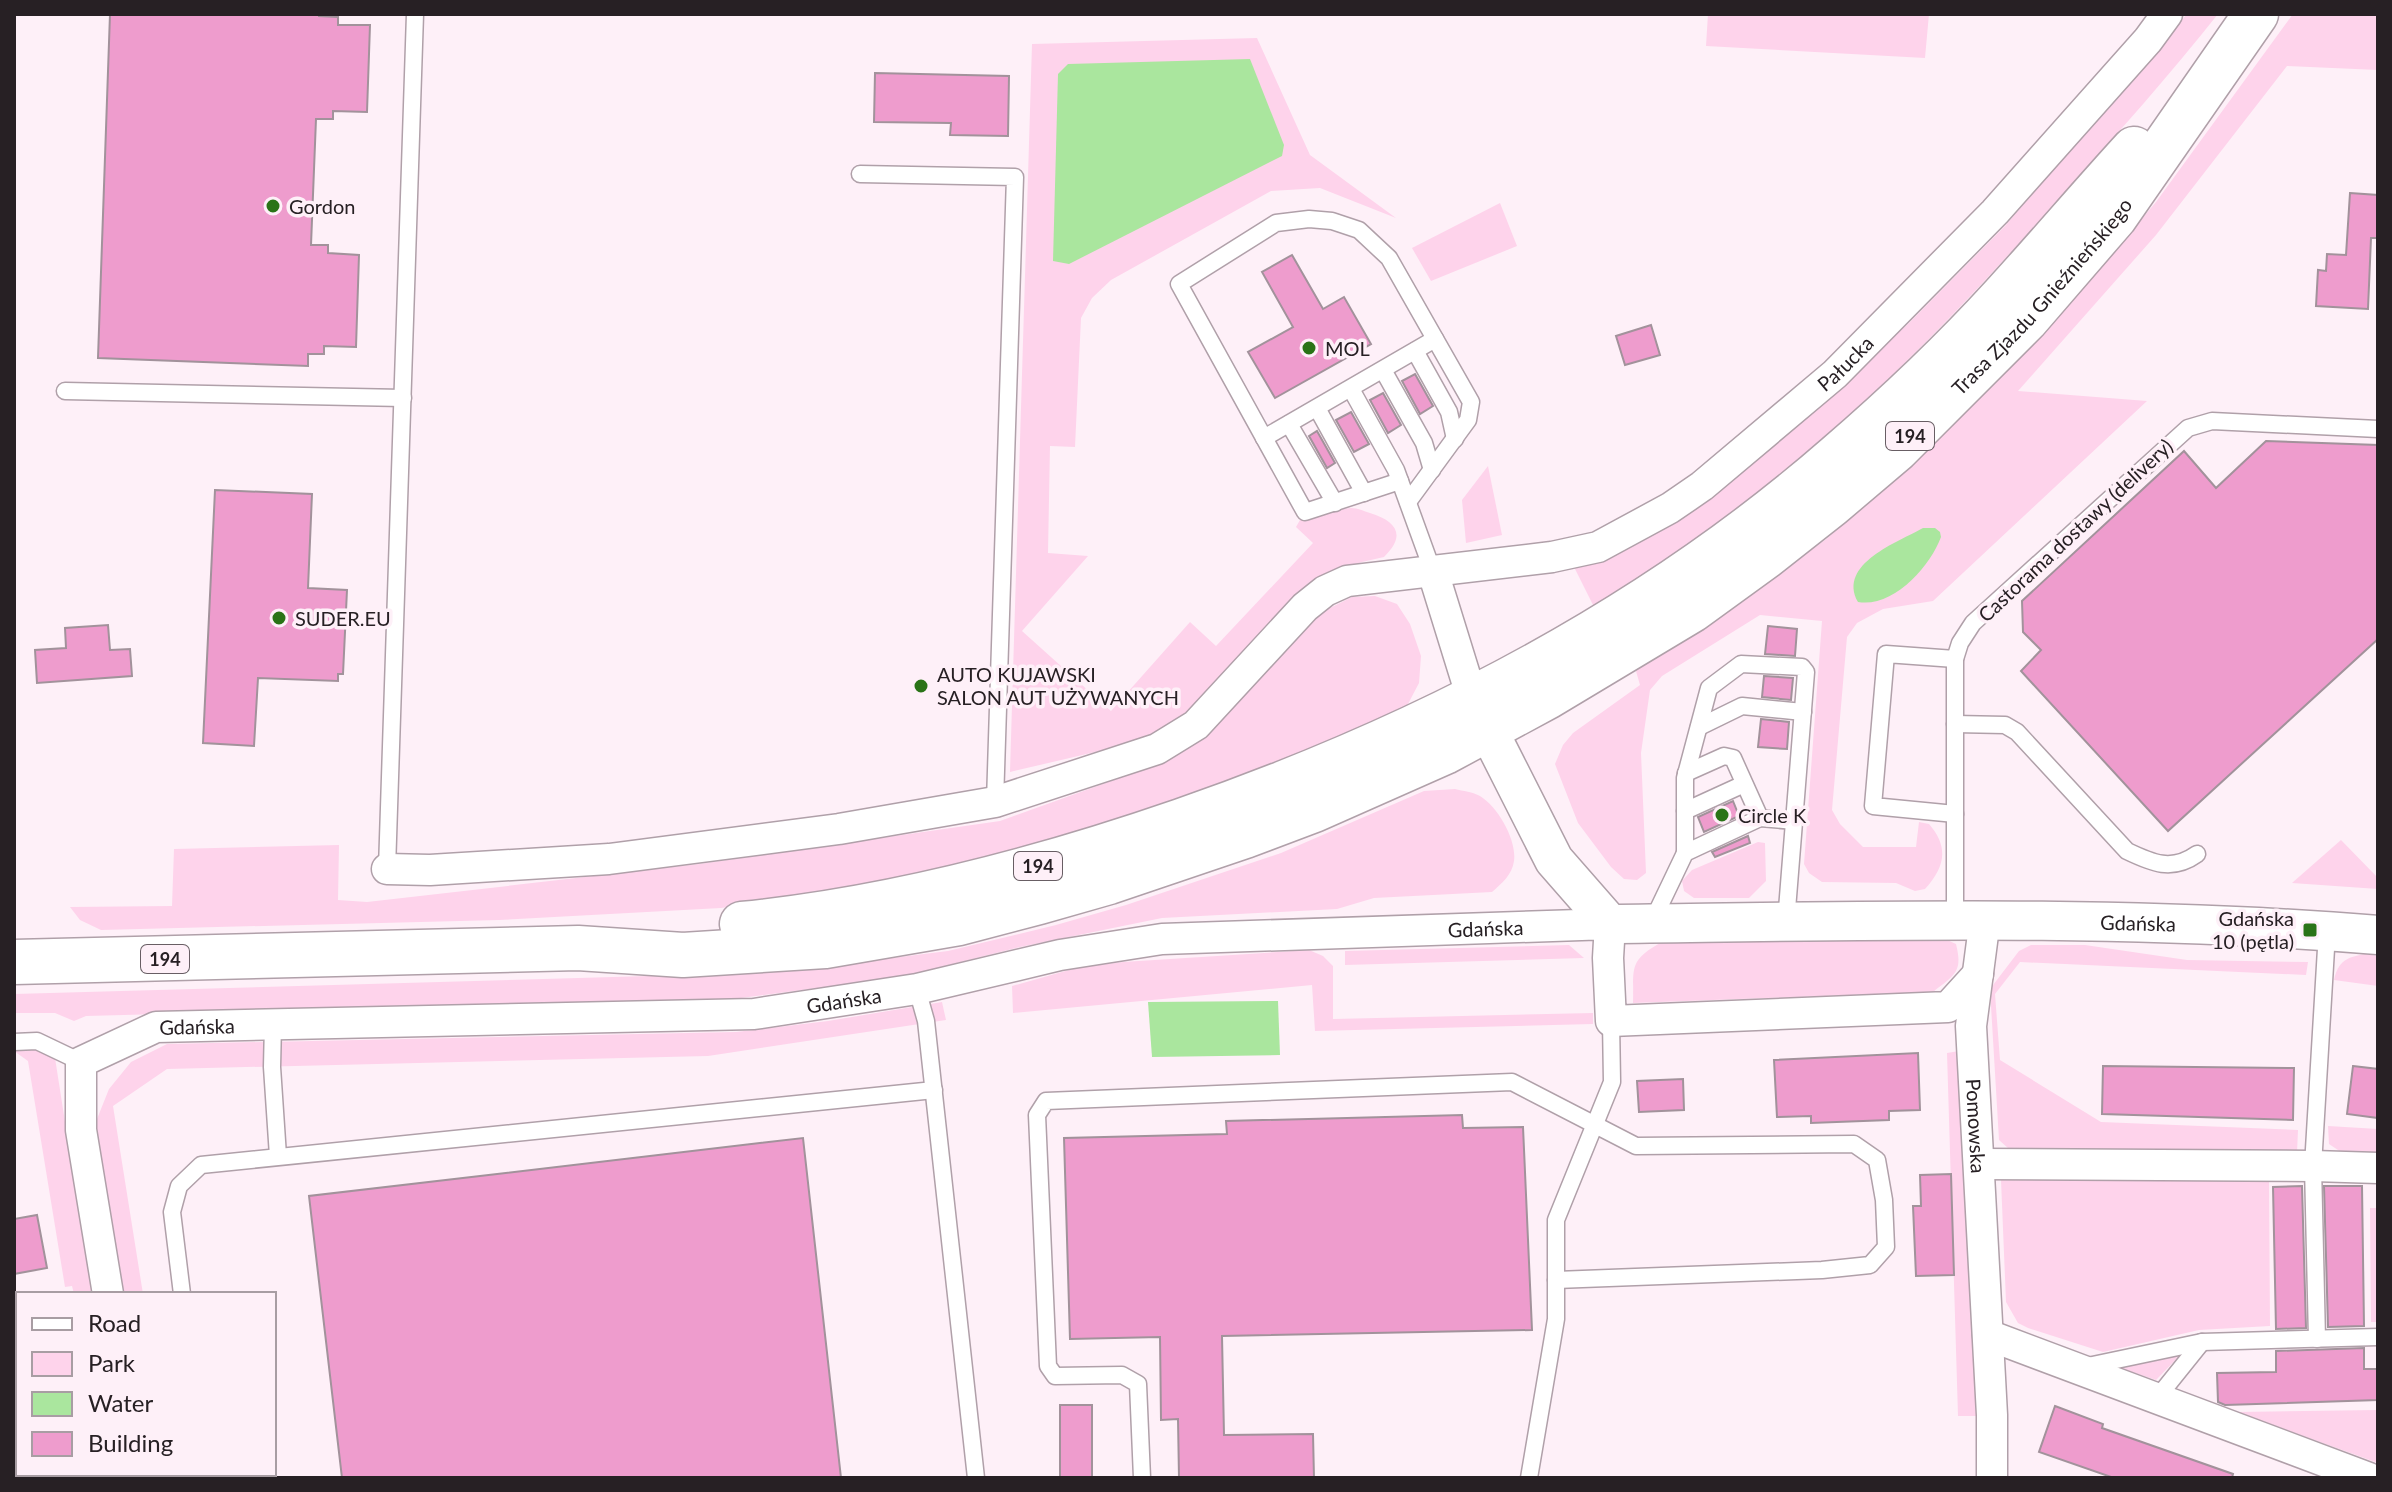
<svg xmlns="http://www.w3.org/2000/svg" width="2392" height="1492" font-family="Lato,sans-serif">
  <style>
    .green { fill: #fed3eb }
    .water { fill: #aae69e }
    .building { fill: #ee9ccd; stroke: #a2929b; stroke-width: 2 }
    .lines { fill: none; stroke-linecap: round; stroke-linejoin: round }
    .service-casing { stroke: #b0a0a9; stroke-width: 19 }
    .minor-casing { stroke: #b0a0a9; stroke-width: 33 }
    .tertiary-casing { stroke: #b0a0a9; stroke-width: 41 }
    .primary-casing { stroke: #b0a0a9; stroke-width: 47 }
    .service { stroke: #fff; stroke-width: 16 }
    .minor { stroke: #fff; stroke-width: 30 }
    .tertiary { stroke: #fff; stroke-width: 38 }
    .primary { stroke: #fff; stroke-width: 44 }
    .poi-dot { fill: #2a7317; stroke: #fef0f8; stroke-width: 3 }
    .labels { text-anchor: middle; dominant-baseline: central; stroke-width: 7; stroke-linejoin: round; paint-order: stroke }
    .shield { fill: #fef0f8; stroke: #685e64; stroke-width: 2 }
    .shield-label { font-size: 18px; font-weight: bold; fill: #272024 }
    .poi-label { font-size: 20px; fill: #272024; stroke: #fef0f8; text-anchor: start }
    .street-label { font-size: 20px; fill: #272024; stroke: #fef0f8 }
  </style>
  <rect width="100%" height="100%" fill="#fef0f8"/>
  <g class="green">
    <path d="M1708,14h221l-4,44 -219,-12z"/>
    <path d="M2187,14h31c-49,62 -101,120 -154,179 -90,102 -185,203 -292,289 -57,46 -117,86 -178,125l-20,-40 254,-172 81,-72 96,-97z"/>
    <path d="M2293,14h85v56l-91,-4 -131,169 -138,156 129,10 -214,200 -50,8 -26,14 -10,14 -15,173 8,14 23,23h53l3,-25 10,2c21,24 15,44 -4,65l-10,2 -19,-8 -74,-1 -13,-9 -5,-9 18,-243 -62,-6 -98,61 -12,14 -9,63 5,120 -9,7 -13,-1 -13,-12 -33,-44 -23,-59 8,-19 10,-12 67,-48 -4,-14 189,-131 78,-68 92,-88 97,-107 64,-75z"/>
    <path d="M1257,38l53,117 86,63 -76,-30 -49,3 -160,89 -19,18 -11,20 -6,129 -25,-1 -2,107 40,3 -66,75 89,80 79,-89 26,24 97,-103 -17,-16 4,-7c16,-4 34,-11 51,-12 6,0 13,3 19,5 26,8 37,22 14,44l-22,5 -42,14 -30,25 -100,109 -48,31 -132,31 22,-728z"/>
    <path d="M1500,203l17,43 -86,35 -19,-33z"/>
    <path d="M1488,466l14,69 -36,8 -4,-43z"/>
    <path d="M1375,596l22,8 13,20 11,32 -2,27 -11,21 -16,15 -98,45 -251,84 -204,43 -118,17 -222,12 -398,10 -21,-10 -10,-13 102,-1 2,-57 165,-4 -1,55 29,2 332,-38 301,-43 153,-55 118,-103 53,-52 28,-14z"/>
    <path d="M1455,789c8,2 18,3 25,7 18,11 37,44 34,65 -2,14 -12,22 -22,31l-118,6 -37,11 -175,9 -142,29 -119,30 -168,22 -647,17 -12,5 -19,-8h-41v-19l704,-20 150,-13 80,-10 108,-26 70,-20 155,-52 143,-62z"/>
    <path d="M2341,840l37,38v11l-86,-6z"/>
    <path d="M1758,842l7,1 1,38 -17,17h-55l-10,-7 -2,-10 10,-11z"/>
    <path d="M1945,939l11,5c7,28 -1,31 -23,48l-300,11c1,-34 -5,-42 27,-60z"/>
    <path d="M1569,945l15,13 -239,7v-14z"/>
    <path d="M2031,945h54l102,15 121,2 -2,13 -286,-13 -25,32 5,66 101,62 197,8 -1,23 -288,-4 -10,-9 -9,-151 29,-38z"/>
    <path d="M1309,950l14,6 10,10v53l260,-6v11l-278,7 -3,-46 -299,28 -1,-27 64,-18 47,-6z"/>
    <path d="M2365,954l13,2v30l-44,-6c4,-19 13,-23 31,-26z"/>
    <path d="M942,1002l4,18 -238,36 -541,13 -54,37 30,188h-20l-28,-170 14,-35 22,-27 36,-18 569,-12 92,-11z"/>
    <path d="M14,1033l28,3 13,22 37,236h-18l-2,-8 -7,1 -37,-226 -14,-10z"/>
    <path d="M1959,1051l17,365h-18l-11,-363z"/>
    <path d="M2328,1126l50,3v26l-37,-3 -12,-8z"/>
    <path d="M2001,1180h268l1,146 -71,4 -96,22 -75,-24 -10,-5 -12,-21z"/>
    <path d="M2370,1208h8v114h-7z"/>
    <path d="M2185,1350l-29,30 -39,-13z"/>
    <path d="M2378,1410v53l-141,-51z"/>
  </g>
  <g class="water">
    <path d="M1250,59l34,86 -2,11 -213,108 -16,-3 5,-187 10,-10z"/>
    <path d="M1923,528h12l5,4 1,5c-11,30 -48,71 -83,65 -21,-38 40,-60 65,-74z"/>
    <path d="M1278,1001l2,54 -128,2 -4,-55z"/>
  </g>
  <g class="building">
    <path d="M110,14h209v2l19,1v8h32l-3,87 -34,-1v8h-17l-5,126h17v8l31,2 -3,92 -32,-1v8h-16v12l-210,-8z"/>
    <path d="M875,73l134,3 -1,60 -58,-1 1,-12 -77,-1z"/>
    <path d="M2350,193l28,2v43h-7l-3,71 -52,-3 2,-36 8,1 1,-17 19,1z"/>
    <path d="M1292,255l31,54 21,-12 27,47 -96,54 -27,-46 45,-25 -31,-55z"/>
    <path d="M1651,325l9,30 -35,10 -9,-29z"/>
    <path d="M1415,374l18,32 -13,8 -18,-33z"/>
    <path d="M1383,393l18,32 -13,8 -18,-33z"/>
    <path d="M1351,412l18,32 -15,8 -18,-32z"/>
    <path d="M1317,431l18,32 -8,5 -18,-32z"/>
    <path d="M2266,441l112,4v194l-210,192 -147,-160 20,-21 -18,-18 -1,-31 162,-150 32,37z"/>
    <path d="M215,490l97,4 -4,94 39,2 -4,84h-5v7l-80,-3 -4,68 -51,-3z"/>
    <path d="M108,625l2,25 20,-1 2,27 -95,7 -2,-33 31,-2 -1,-20z"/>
    <path d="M1768,626l29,3 -2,27 -30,-2z"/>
    <path d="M1764,676l29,2 -2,22 -29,-3z"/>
    <path d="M1761,719l28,3 -2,27 -29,-2z"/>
    <path d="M1733,801l6,15 -35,16 -6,-15z"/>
    <path d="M1748,836l2,7 -35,14 -3,-5z"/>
    <path d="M1918,1053l2,57 -31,1v9l-78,3v-7l-34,1 -3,-57z"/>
    <path d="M2103,1066l191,2 -1,52 -191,-6z"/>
    <path d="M2353,1066l25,3v49l-31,-4z"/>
    <path d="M1683,1079l1,31 -45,2 -2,-31z"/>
    <path d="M1462,1115l1,13 60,-1 9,203 -310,6 2,99 89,-1 1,44h-135l-1,-59 -17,1 -1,-83 -90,2 -6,-201 163,-4 -1,-13z"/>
    <path d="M803,1138l38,340h-499l-33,-282z"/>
    <path d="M1951,1174l3,101 -38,1 -3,-70h8l-1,-31z"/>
    <path d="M2302,1186l4,142 -30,1 -3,-142z"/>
    <path d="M2324,1186h38l2,140 -36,1z"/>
    <path d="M37,1215l10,53 -33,6v-55z"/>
    <path d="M2364,1348v21h14v31l-153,5 -7,-3 -1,-29 59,-1v-21z"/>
    <rect x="1060" y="1405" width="32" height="73"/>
    <path d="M2055,1406l48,18 -1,4 131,46 -1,4h-118l-75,-26z"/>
  </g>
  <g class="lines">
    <defs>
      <g id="service">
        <path d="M860,174l155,3 -20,625"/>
        <path d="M1415,351l34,61 6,27"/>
        <path d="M1383,370l41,73 8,27"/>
        <path d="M1351,389l45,81 37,102"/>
        <path d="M65,391l338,7"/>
        <path d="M1317,408l47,85"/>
        <path d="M1289,424l46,79"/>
        <path d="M1264,438l171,-99"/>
        <path d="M1400,481l-95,31 -126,-228 97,-61 33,-4 23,2 27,9 30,28 82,144 -3,18 -60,82"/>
        <path d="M1955,659l-69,-5 -13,152 82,8"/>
        <path d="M1955,724l50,1 12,7 110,119c25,12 45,21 70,3"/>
        <path d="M1699,727l43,-21 61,6"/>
        <path d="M1686,773l38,-17 9,2 27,60"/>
        <path d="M1685,811l59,-27"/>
        <path d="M1685,853v-75l24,-90 32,-24 61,3 4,5 -20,250"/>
        <path d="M387,869l28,-855"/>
        <path d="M1955,920v-261l5,-16 13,-20 215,-195 24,-7 166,8"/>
        <path d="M1652,922l33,-69 75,-35 34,3"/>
        <path d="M917,989l9,32 50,457"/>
        <path d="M273,1024l-1,43 6,89"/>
        <path d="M14,1042l23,-1 44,21"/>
        <path d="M182,1294l-10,-82 7,-26 22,-21 733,-75"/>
        <path d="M2317,1339l-4,-173 14,-234"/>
        <path d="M2083,1367l119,-25 176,-5"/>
        <path d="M2157,1398l45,-56"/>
        <path d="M206,1474v4"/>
        <path d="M1142,1478l-4,-94 -16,-9 -67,1 -7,-10 -11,-251 9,-14 466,-19 124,64 218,-2 23,16 7,40 2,47 -16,18 -48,5 -266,10"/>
        <path d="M1529,1478l27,-159v-99l56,-138 -1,-61"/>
      </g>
      <g id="minor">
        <path d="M1433,572l39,126"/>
        <path id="s1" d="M387,869l43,1 179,-11 230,-30 156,-27 162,-53 39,-24 109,-118 20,-16 22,-10 205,-24 46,-10 72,-39 32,-22 133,-112 160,-162 153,-172 19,-26"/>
        <path id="s2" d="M1985,919l-14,107 21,389v63"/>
        <path d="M1979,1164l334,2 65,2"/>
        <path id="s3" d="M108,1294l-27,-164v-68l75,-35 598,-13 163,-25 143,-34 102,-16 448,-15 -2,34 3,63 337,-14 30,-33"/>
        <path d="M1988,1335l381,143"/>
        <path d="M137,1474l1,4"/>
      </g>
      <g id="tertiary">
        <path id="s4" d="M1475,704l79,156 56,64c256,-3 512,-10 768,11"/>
      </g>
      <g id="primary">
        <path d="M742,924c150,-15 297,-54 439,-103 237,-82 466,-199 656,-365 58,-50 114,-103 166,-160 44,-48 87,-99 131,-147"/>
        <path id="s5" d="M14,962l564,-14 105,7 142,-9 134,-23 80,-21 70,-20 136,-46 69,-26 131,-58 102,-55 145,-87 73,-53 66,-52 66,-56 129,-129 89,-103 141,-203"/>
      </g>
    </defs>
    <use href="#service" class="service-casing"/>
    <use href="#minor" class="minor-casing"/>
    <use href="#tertiary" class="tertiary-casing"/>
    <use href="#primary" class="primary-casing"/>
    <use href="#service" class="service"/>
    <use href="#minor" class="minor"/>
    <use href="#tertiary" class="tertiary"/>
    <use href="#primary" class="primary"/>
  </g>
  <g class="poi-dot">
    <circle cx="273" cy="206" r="8"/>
    <circle cx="1309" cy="348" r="8"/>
    <circle cx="279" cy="618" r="8"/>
    <circle cx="921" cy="686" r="8"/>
    <circle cx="1722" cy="815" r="8"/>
    <rect x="2302" y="922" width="16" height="16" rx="4"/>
  </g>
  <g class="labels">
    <g class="shield">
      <rect x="1886" y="422" width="48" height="28" rx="6"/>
      <rect x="1014" y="852" width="48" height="28" rx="6"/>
      <rect x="141" y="945" width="48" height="28" rx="6"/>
    </g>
    <g class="shield-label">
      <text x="1910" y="436">194</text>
      <text x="1038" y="866">194</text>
      <text x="165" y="959">194</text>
    </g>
    <g class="poi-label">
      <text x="289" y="206">Gordon</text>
      <text x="1325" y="348">MOL</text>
      <text x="295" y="618">SUDER.EU</text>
      <text x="937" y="674">AUTO KUJAWSKI<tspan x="937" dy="23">SALON AUT UŻYWANYCH</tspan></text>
      <text x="1738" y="815">Circle K</text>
      <text x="2294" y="918" text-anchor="end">Gdańska<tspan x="2294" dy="23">10 (pętla)</tspan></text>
    </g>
    <g class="street-label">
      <text stroke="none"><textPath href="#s5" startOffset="2220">Trasa Zjazdu Gnieźnieńskiego</textPath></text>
      <text stroke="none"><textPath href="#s1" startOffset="1602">Pałucka</textPath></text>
      <text transform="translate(2075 530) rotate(-43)">Castorama dostawy (delivery)</text>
      <text stroke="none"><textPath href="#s4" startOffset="788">Gdańska</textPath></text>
      <text stroke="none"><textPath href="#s3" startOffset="1654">Gdańska</textPath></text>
      <text stroke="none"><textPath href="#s3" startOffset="1006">Gdańska</textPath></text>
      <text stroke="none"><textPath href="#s3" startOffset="358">Gdańska</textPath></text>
      <text stroke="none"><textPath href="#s2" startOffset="208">Pomowska</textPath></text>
    </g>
  </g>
  <rect width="2392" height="1492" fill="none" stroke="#272024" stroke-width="32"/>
  <rect x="16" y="1292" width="260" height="184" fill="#fef0f8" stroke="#a89da3" stroke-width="2"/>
  <rect x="32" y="1318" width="40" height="12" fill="#ffffff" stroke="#a89da3" stroke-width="2"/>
  <text x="88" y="1332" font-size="24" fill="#272024">Road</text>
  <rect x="32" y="1352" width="40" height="24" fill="#fed3eb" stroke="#a89da3" stroke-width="2"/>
  <text x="88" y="1372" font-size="24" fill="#272024">Park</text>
  <rect x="32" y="1392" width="40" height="24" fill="#aae69e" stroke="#a89da3" stroke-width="2"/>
  <text x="88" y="1412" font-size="24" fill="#272024">Water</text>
  <rect x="32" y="1432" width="40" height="24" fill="#ee9ccd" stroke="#a89da3" stroke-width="2"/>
  <text x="88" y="1452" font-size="24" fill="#272024">Building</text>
</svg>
